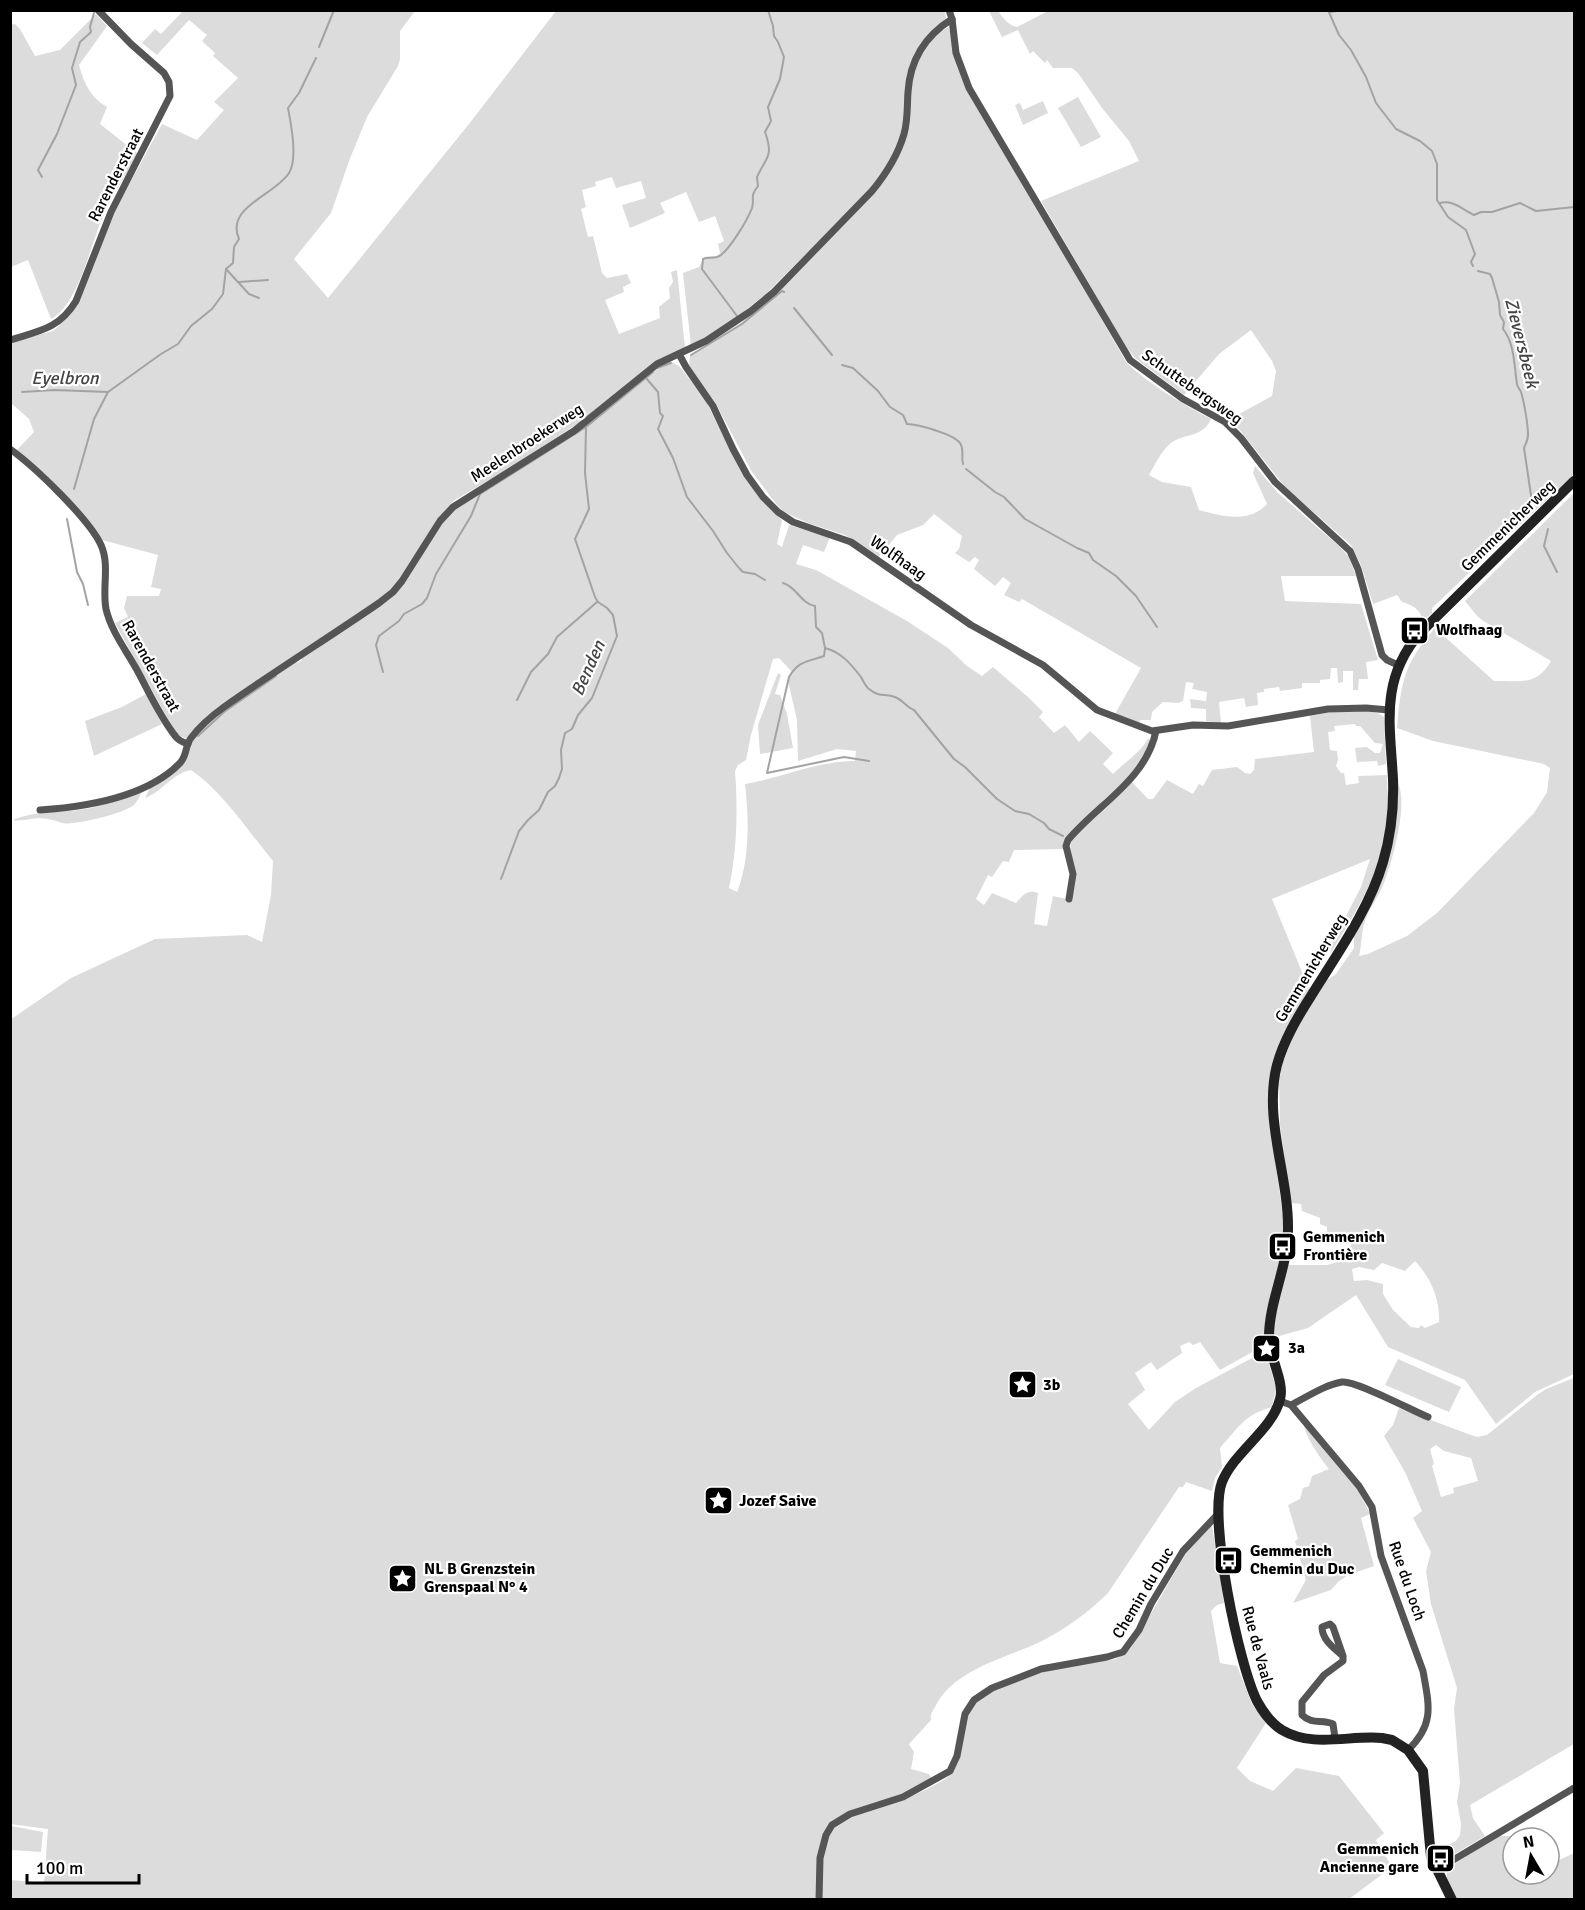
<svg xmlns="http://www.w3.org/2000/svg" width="1585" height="1910" font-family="Signika,sans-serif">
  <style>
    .green { fill: #dcdcdc; fill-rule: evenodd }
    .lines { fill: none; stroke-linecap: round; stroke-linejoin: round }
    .stream { stroke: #a3a3a3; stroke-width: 2 }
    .street { stroke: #555; stroke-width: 7 }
    .secondary { stroke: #222; stroke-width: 10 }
    .labels { text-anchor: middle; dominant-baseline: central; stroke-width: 4.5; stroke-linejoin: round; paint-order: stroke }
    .street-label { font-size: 16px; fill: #000; stroke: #fff }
    .poi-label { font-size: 16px; font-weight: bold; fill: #000; stroke: #fff; text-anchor: start }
    .water-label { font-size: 18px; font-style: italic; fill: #444; stroke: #fff }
  </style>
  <rect width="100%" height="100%" fill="#fff"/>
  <g class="green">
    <path d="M1050,10l524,1v463l-142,134v5l-21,19 -2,-3 13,-12c-5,-10 -10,-12 -20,-15l-5,-7 -24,9 -12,-39 -10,-20 -65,-57 -47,-59 -11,-9 44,-24 4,-25 -4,-10 -21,-31 -32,24 -35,41 -49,-37 -9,-11 -85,-146 98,-40 -10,-20 -27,-33 -24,-35 -6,-5h-19l-6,-8 -2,3 -12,-12 -3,3 -12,-24 -16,7 -13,-26h9c5,7 10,14 19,16z"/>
    <path d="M183,11h232l-15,20v28l-2,7 -31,51 -18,44 -18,52 -37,46 34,39 141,-174 87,-113h389l1,7 -2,3 -25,28 -9,39c2,-9 3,-23 8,-32 6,-10 20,-26 31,-29l7,35 7,16 163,284c21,21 58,43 85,57 -8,19 -27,14 -40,24 -10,8 -16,22 -22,32l13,7 29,5 8,23c22,6 50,14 68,-6l-14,-31 2,-7 23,27 62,54 9,10 7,19h-75l4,25 76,3 17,56 -12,2 2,17h-9l-1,11h-5v-19h-10v11l-5,1 -1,-15h-6l-1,11 -10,1v3h-18v5l-22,3 -1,-4 -15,2v3l-7,1 1,12 -12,2 -2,-9 -25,4 2,21 -15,-2v-12l-15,-1 -1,-9 16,2 1,-9 -15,-3 2,-6 -8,-1 -3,19 -5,2 -15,-1 -11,10 -1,8h-11l-1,4 -24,-10 26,-46 -119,-69 -3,3 -15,-7 7,-12 -8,-6 -8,9 -21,-17 5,-9 -4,-3 -6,5 -14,-9 4,-4 3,-13 -28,-22 -11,11 -26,10 -18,22 -34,-22 -37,-12 -24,-11 -7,-7 -25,-33 -37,-70 -26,-35 1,-11 52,-34 30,-25 54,-56 -1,-6 -59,59 -42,33 -33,19 -8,-73 16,-6 5,-10 13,-1 3,-3 -2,-9 6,-3 -9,-25 -16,6 -13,-30 -26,11 5,10 -35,15 -8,-23 24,-7 -5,-17 -25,7 -4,-11 -17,5 1,4 -14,4 4,17 -5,2 7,28 5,-1 9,37 5,5 20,-4 4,9 -8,4 1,5 -19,8 14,34 41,-16 -1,-11 11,-9 -1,-10 4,-6 -2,-10 6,-2 8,78 -26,11 -74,60 -80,52 -52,30 -16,19 -28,47 -20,26 -79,52 -123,94 -9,-4 -7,-10 -56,-102 13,-6 -4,-9 3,-12h32l2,-7 -10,-2 7,-32 -56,-15 -73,-80 -12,-10 17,-18 -5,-13 -18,-16 -1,-61 43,-11 7,-6 13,-15 36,-89 53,-97 35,16 27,-30 -10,-8 24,-24 -25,-22 2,-3 -13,-12 5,-6 -18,-15 -32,35 -15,-12 13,-14 6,5z"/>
    <path d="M96,14l11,12 -28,39c5,18 11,32 28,42l-7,17 38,30c-11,19 -23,37 -33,57 -13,28 -26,94 -54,108l-23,-59 -17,7 -1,-242 5,-1 5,5 15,27 25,-6z"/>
    <path d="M1078,97l23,40 -20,10 -23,-39z"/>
    <path d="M1043,101l5,12 -25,12 -8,-20 5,-2 3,7z"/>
    <path d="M670,361l9,5 25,31 37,75 22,30 19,18 -5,24 5,3 7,-22 41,12 -6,15 -21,-7 -7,19 20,6 91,51 41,27 19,18 15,10 11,-9 35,30 15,15 -4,5 15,16 11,-8 14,17 11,-11 23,22 -10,11 10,10c12,-12 26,-20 35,-35l4,1 -13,27 -65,61 -9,11 -1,10 -50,1 -5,12 -6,-1 -11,16 -4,-2 -12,24 8,6 8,-12 24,10c7,-8 11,-14 22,-10l-4,31 13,2 6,-30 19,4 3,-31 -5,-19 2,-12 33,-29 27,-27 16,17h5l14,-19 26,14 6,-10 4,2 9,-16 25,-3 8,6 5,1 4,-4 1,-11 59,-7 -4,-36c15,-4 63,-10 74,1l2,47 -8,2 -1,-5 -20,1 -2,-14 12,-1 8,6h5l3,-9 -8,-1 -15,-17h-4l-1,-2 -21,2 1,5 -7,1 2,18 7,1 1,9 -2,6 5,7h3l2,12 13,-2 -1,-7 29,-1c0,14 2,28 1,42 -2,48 -33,97 -58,137l2,-11 29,-56 9,-28 -98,40 37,90 -25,44 -11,35 2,91 8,57v22l-18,107 -45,25 -20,-28 -7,3 -4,-3 -9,4 2,7 -25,17 -6,-8 -16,11 10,17 -17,14 21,26 26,-28 21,-14 69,-37 11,36 -4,20c-27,7 -34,21 -52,41l2,19 -7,11 -3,13 -26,-9 -3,5h-4l-71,106c-19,19 -44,37 -68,49 -36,17 -86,27 -105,65 -3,5 -5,7 -4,13l-22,24 5,8 -3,17 18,5 4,7 -34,16 -39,12 -34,22 -8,68h-807v-19l33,3 4,-54 -38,-5v-804l61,-42 84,-39 92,-4 15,7 9,-47 2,-34c-26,-31 -49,-68 -82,-91 -18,3 -29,22 -46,28l6,-13 38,-33 5,-14 11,-11 19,-16 71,-50 3,2 4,-3 -1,-4 87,-57 53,-76 11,-13 110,-68 97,-76zM779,658l13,14 -4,9 9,39 1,41 39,-12 19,2 -1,10c-38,0 -73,17 -110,23 4,35 5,75 -8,108l-8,-4c8,-38 9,-78 6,-117l3,-6 8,-5 5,-25 22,-76z"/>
    <path d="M1574,493v881l-39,18 -39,32 -31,-44 -77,-33 -32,-52 -48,33 -36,10 5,-41 10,-32h40l24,-7v-15l-24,-6v-10l-7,-3v-6l-18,-7 -1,-7 -11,-1 -10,-79 -1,-42 3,-17 11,-29 30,-53 13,-9 18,-26v-14l19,-33 25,-117c11,20 -7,83 -16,104 -5,11 -13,21 -17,33 -4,11 -3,24 -6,35l9,-2 39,-18 30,-23 97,-100 13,-21 3,-24 -6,-4 -111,-23 -36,-13c4,-47 7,-64 38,-100l59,53c27,-1 42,6 57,-20l-66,-39 -7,-5 -13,-16zM1415,1261c16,17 25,38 24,61l-14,6 -4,-3 -2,3 -8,-1 -18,-17 -10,-16v-10l-16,-4 -13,1 -2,-12 7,-2 15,3 8,-7 23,8z"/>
    <path d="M778,673l3,2 -6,19 5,1 7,19 6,34 -33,6 -2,-29z"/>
    <path d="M146,694l16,30 -68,32 -9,-35 37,-14z"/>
    <path d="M143,788c-2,5 -5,13 -9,17 -9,8 -60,21 -72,18 -9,-3 -12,-4 -22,-5 -9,0 -20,4 -27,2 26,-11 55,-6 82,-13 17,-4 33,-11 48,-19z"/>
    <path d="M1398,1359l63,28 -12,25 -64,-27z"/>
    <path d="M1574,1378v366l-104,61 3,13 12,18 -37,22 -9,-3 -2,-5 19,-9 4,-6 1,-11 -4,-22 3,-19 -6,-74 3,-21 -26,-84 -5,-33 5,-19 -18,-34 9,-7 -17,-39 -21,-36 9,-11 6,-17 69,26 9,3 10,-2 50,-40 9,-6zM1436,1445l8,6 27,7 7,23 -25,7 1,5 -13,4 -9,-31 2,-2 -4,-15z"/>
    <path d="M1304,1422l54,68 12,24 -9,4 13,48 -26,9 -10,7 -7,8 -38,13 13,-23 -11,-39 3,-2 -10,-34 12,-6 3,-11 6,-2 3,-10 17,-7c-7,-8 -27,-37 -25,-47z"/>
    <path d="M1212,1525l12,78 -7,2 -6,6 9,52 17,3 15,38 14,19 -29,45 13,13 23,10 23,-23 43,8 45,57 -8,7 16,27 -43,32 -529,1c-1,-15 1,-57 9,-68 15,-22 51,-24 74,-33 14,-5 30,-12 42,-20 20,-14 17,-42 22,-63 11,-40 114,-51 149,-57l8,-5 7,-6 55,-95z"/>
    <path d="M11,1826l32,6 -2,20 -30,-2z"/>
    <path d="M1498,1836h20l-5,2 -2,15 2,5v16h36v-9l25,-12v46h-119c-5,-10 -11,-19 -7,-31z"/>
  </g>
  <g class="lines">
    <g class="stream">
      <path d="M1328,10l11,25 12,15 15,27 10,26 20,26 24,12 12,10 5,13v36l11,17 18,13 9,24 -4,8 2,4"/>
      <path d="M1331,12l11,-2"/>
      <path d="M319,47l15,-37"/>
      <path d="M42,177l-4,-7 19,-36 19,-49 -4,-17 8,-26 11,-10 -1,-5 4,-14"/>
      <path d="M1440,203c12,-4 23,7 34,12l7,-3h11l28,-9 16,8 38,-4"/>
      <path d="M226,269l23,25 10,4"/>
      <path d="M1478,271l12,3 2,4 7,24 1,13 4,7 -1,7c12,15 11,37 14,55 0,3 3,5 4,8 3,10 7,32 7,43 0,5 -2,8 -4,13l8,54"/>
      <path d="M239,282l29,-2"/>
      <path d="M794,308l38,47"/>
      <path d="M737,316l-35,-47 1,-10c6,-3 12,1 18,-4 10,-8 26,-34 31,-47 3,-11 -3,-10 6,-22l-1,-9c9,-20 17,-20 8,-45l6,-11 -3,-14 12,-28 4,-22 -6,-15 -4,-6 -1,-10 -5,-16"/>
      <path d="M691,355l51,-31 40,-33 2,1"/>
      <path d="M842,365l11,3 25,23 12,16 13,8 4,9c10,0 51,11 54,21 3,6 0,12 2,19"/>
      <path d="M657,368l14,-5"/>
      <path d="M646,378l12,14 2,21 3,3 -5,13 15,29 14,39 26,34 14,22 12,15 4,4 12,2 10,6"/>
      <path d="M22,392l32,-2 54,2"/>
      <path d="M966,469l29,23 9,5 21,22 52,29 12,5 4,7 23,16 20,20 21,31"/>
      <path d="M74,489l20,-70 14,-27 53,-38 17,-10 13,-18 21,-17 11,-15 3,-25 7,-6 1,-16 5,-8c-14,-32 35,-43 50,-66 9,-14 2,-49 -1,-65l11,-15 17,-35"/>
      <path d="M67,519l10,53 6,12 5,21"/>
      <path d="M1548,529l-4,17 13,26"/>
      <path d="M783,583c14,4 17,20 32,23l1,21 6,6 3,15c16,4 26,16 36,29 2,4 5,10 8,12 11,9 16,4 26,8 8,3 12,11 19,13l40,49 11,8 32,32 18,12 14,3 15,9 5,6 14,7"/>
      <path d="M825,649l-1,7c-16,6 -25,4 -35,21l-22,96 77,-16 25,4"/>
      <path d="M383,672l-7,-27 3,-9 20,-15 5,-7 18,-10 5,-6 9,-24 35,-58 9,-22 106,-67 67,-55"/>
      <path d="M517,700l14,-28 17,-18 9,-17 40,-35"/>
      <path d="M198,736l26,-24 52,-36"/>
      <path d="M501,879l18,-48 9,-11 11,-10 9,-18 7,-6 4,-8 3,-9 -1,-19 4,-17 7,-4 6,-14 14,-17 25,-62 -4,-21 -6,-7 -9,-6 -3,-5 -20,-58 14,-30 -4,-36 1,-46"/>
    </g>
    <g class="street">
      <path d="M949,10l3,9 4,34 13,35 161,272 53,39 42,23 16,16 34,44 75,69 8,18 24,86 5,5 11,5"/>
      <path d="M10,340c29,-9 49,-11 66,-39l35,-89 59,-116 -1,-14 -5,-9 -33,-29 -33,-34"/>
      <path d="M679,354l7,13 27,39 20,43 14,26 16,22 15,15 15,10 58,20 120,83 72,40 54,45 55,21 41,-6 35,1 100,-17 38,-1 23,2"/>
      <path d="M10,449c25,18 79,70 91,96 9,20 1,43 5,64 5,22 20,41 31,61 12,22 23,47 39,67 3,4 7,5 12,7"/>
      <path d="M40,810c45,-3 107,-13 140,-47 7,-7 5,-17 11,-25 8,-11 22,-23 33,-31 51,-36 104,-69 155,-104l14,-11 9,-11 38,-60 13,-14 121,-76 83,-67 49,-23 45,-30 23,-19 98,-101c14,-17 26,-36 32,-57 4,-14 3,-28 4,-42 2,-33 17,-56 44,-73"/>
      <path d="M1069,899l4,-25 -7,-28 2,-6c30,-36 78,-60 88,-109"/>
      <path d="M1280,1401l11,4c16,-8 33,-20 51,-23 13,-2 69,28 86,35"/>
      <path d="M1291,1405l68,81 13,21 9,49 42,115c6,34 12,53 -15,79"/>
      <path d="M1335,1738l-2,-14c-11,-5 -21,1 -31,-9v-13l22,-27 19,-14v-5l-10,-29 -3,-3 -8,3c0,13 12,21 21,29"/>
      <path d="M1435,1867l8,-1 131,-78"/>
      <path d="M819,1900l1,-42 6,-23 6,-10 18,-11 53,-17 47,-26 7,-15 8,-42 9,-14 18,-12 49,-19 66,-12 16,-5 16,-22 12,-26 32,-53 35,-37"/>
    </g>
    <path class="secondary" d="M1452,1900l-21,-43 -8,-86 -15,-21 -16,-10 -10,-2c-32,-3 -70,10 -100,-8 -11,-7 -19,-18 -25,-29 -18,-36 -49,-182 -35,-219 12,-30 51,-53 58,-83 5,-17 -11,-42 -11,-62 0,-36 19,-70 19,-107 1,-54 -25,-111 -11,-165 7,-25 20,-47 34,-69 26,-42 58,-86 72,-134 8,-27 11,-55 10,-83 -3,-55 -13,-99 26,-145l155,-153"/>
  </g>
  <defs>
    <symbol id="bus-square" viewBox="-11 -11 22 22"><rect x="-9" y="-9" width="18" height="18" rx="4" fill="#000" stroke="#fff"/><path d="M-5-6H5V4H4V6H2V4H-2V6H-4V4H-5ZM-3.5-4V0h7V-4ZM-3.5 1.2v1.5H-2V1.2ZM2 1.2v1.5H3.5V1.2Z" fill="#fff"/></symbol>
    <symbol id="sight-square" viewBox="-11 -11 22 22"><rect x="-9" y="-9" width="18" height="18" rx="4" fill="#000" stroke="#fff"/><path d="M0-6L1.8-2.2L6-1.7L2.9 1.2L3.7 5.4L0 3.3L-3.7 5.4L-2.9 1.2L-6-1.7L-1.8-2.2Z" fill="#fff"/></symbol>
  </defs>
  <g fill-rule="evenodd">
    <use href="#bus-square" x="1398" y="614" width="33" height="33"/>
    <use href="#bus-square" x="1266" y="1230" width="33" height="33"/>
    <use href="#sight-square" x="1250" y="1332" width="33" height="33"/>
    <use href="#sight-square" x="1006" y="1368" width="33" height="33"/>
    <use href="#sight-square" x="702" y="1484" width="33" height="33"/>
    <use href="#bus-square" x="1212" y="1544" width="33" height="33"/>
    <use href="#sight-square" x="386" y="1562" width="33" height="33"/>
    <use href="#bus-square" x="1424" y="1842" width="33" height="33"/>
  </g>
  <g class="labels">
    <g class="street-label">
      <text transform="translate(116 175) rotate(-63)">Rarenderstraat</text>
      <text transform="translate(1192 387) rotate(35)">Schuttebergsweg</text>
      <text transform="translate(527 443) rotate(-33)">Meelenbroekerweg</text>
      <text transform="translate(1508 526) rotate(-44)">Gemmenicherweg</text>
      <text transform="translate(898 558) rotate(35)">Wolfhaag</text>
      <text transform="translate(151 666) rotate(61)">Rarenderstraat</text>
      <text transform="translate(1311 968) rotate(-59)">Gemmenicherweg</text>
      <text transform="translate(1407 1581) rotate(71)">Rue du Loch</text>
      <text transform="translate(1143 1593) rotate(-59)">Chemin du Duc</text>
      <text transform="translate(1258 1648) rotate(75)">Rue de Vaals</text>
    </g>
    <g class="poi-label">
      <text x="1436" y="630">Wolfhaag</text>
      <text x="1303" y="1237">Gemmenich<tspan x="1303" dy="18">Frontière</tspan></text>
      <text x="1288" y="1348">3a</text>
      <text x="1043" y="1385">3b</text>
      <text x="739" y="1501">Jozef Saive</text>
      <text x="1250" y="1551">Gemmenich<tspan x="1250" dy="18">Chemin du Duc</tspan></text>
      <text x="424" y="1569">NL B Grenzstein<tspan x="424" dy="18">Grenspaal N° 4</tspan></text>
      <text x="1419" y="1849" text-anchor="end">Gemmenich<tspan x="1419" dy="18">Ancienne gare</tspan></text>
    </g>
    <g class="water-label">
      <text transform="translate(1522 343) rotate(76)">Zieversbeek</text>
      <text x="65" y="378">Eyelbron</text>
      <text transform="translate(588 668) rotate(-66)">Benden</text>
    </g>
  </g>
  <rect width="1585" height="1910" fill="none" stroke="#000000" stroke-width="24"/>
  <g transform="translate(1531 1856) rotate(350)"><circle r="28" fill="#ffffff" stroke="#999999" stroke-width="1.5"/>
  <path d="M0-4.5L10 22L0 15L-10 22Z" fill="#000000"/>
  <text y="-9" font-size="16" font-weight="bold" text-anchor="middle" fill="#000000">N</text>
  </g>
  <path d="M27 1874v9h112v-9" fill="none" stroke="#000000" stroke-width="3"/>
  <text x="36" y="1874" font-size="18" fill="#000000" stroke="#ffffff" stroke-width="4.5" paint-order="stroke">100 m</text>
</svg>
